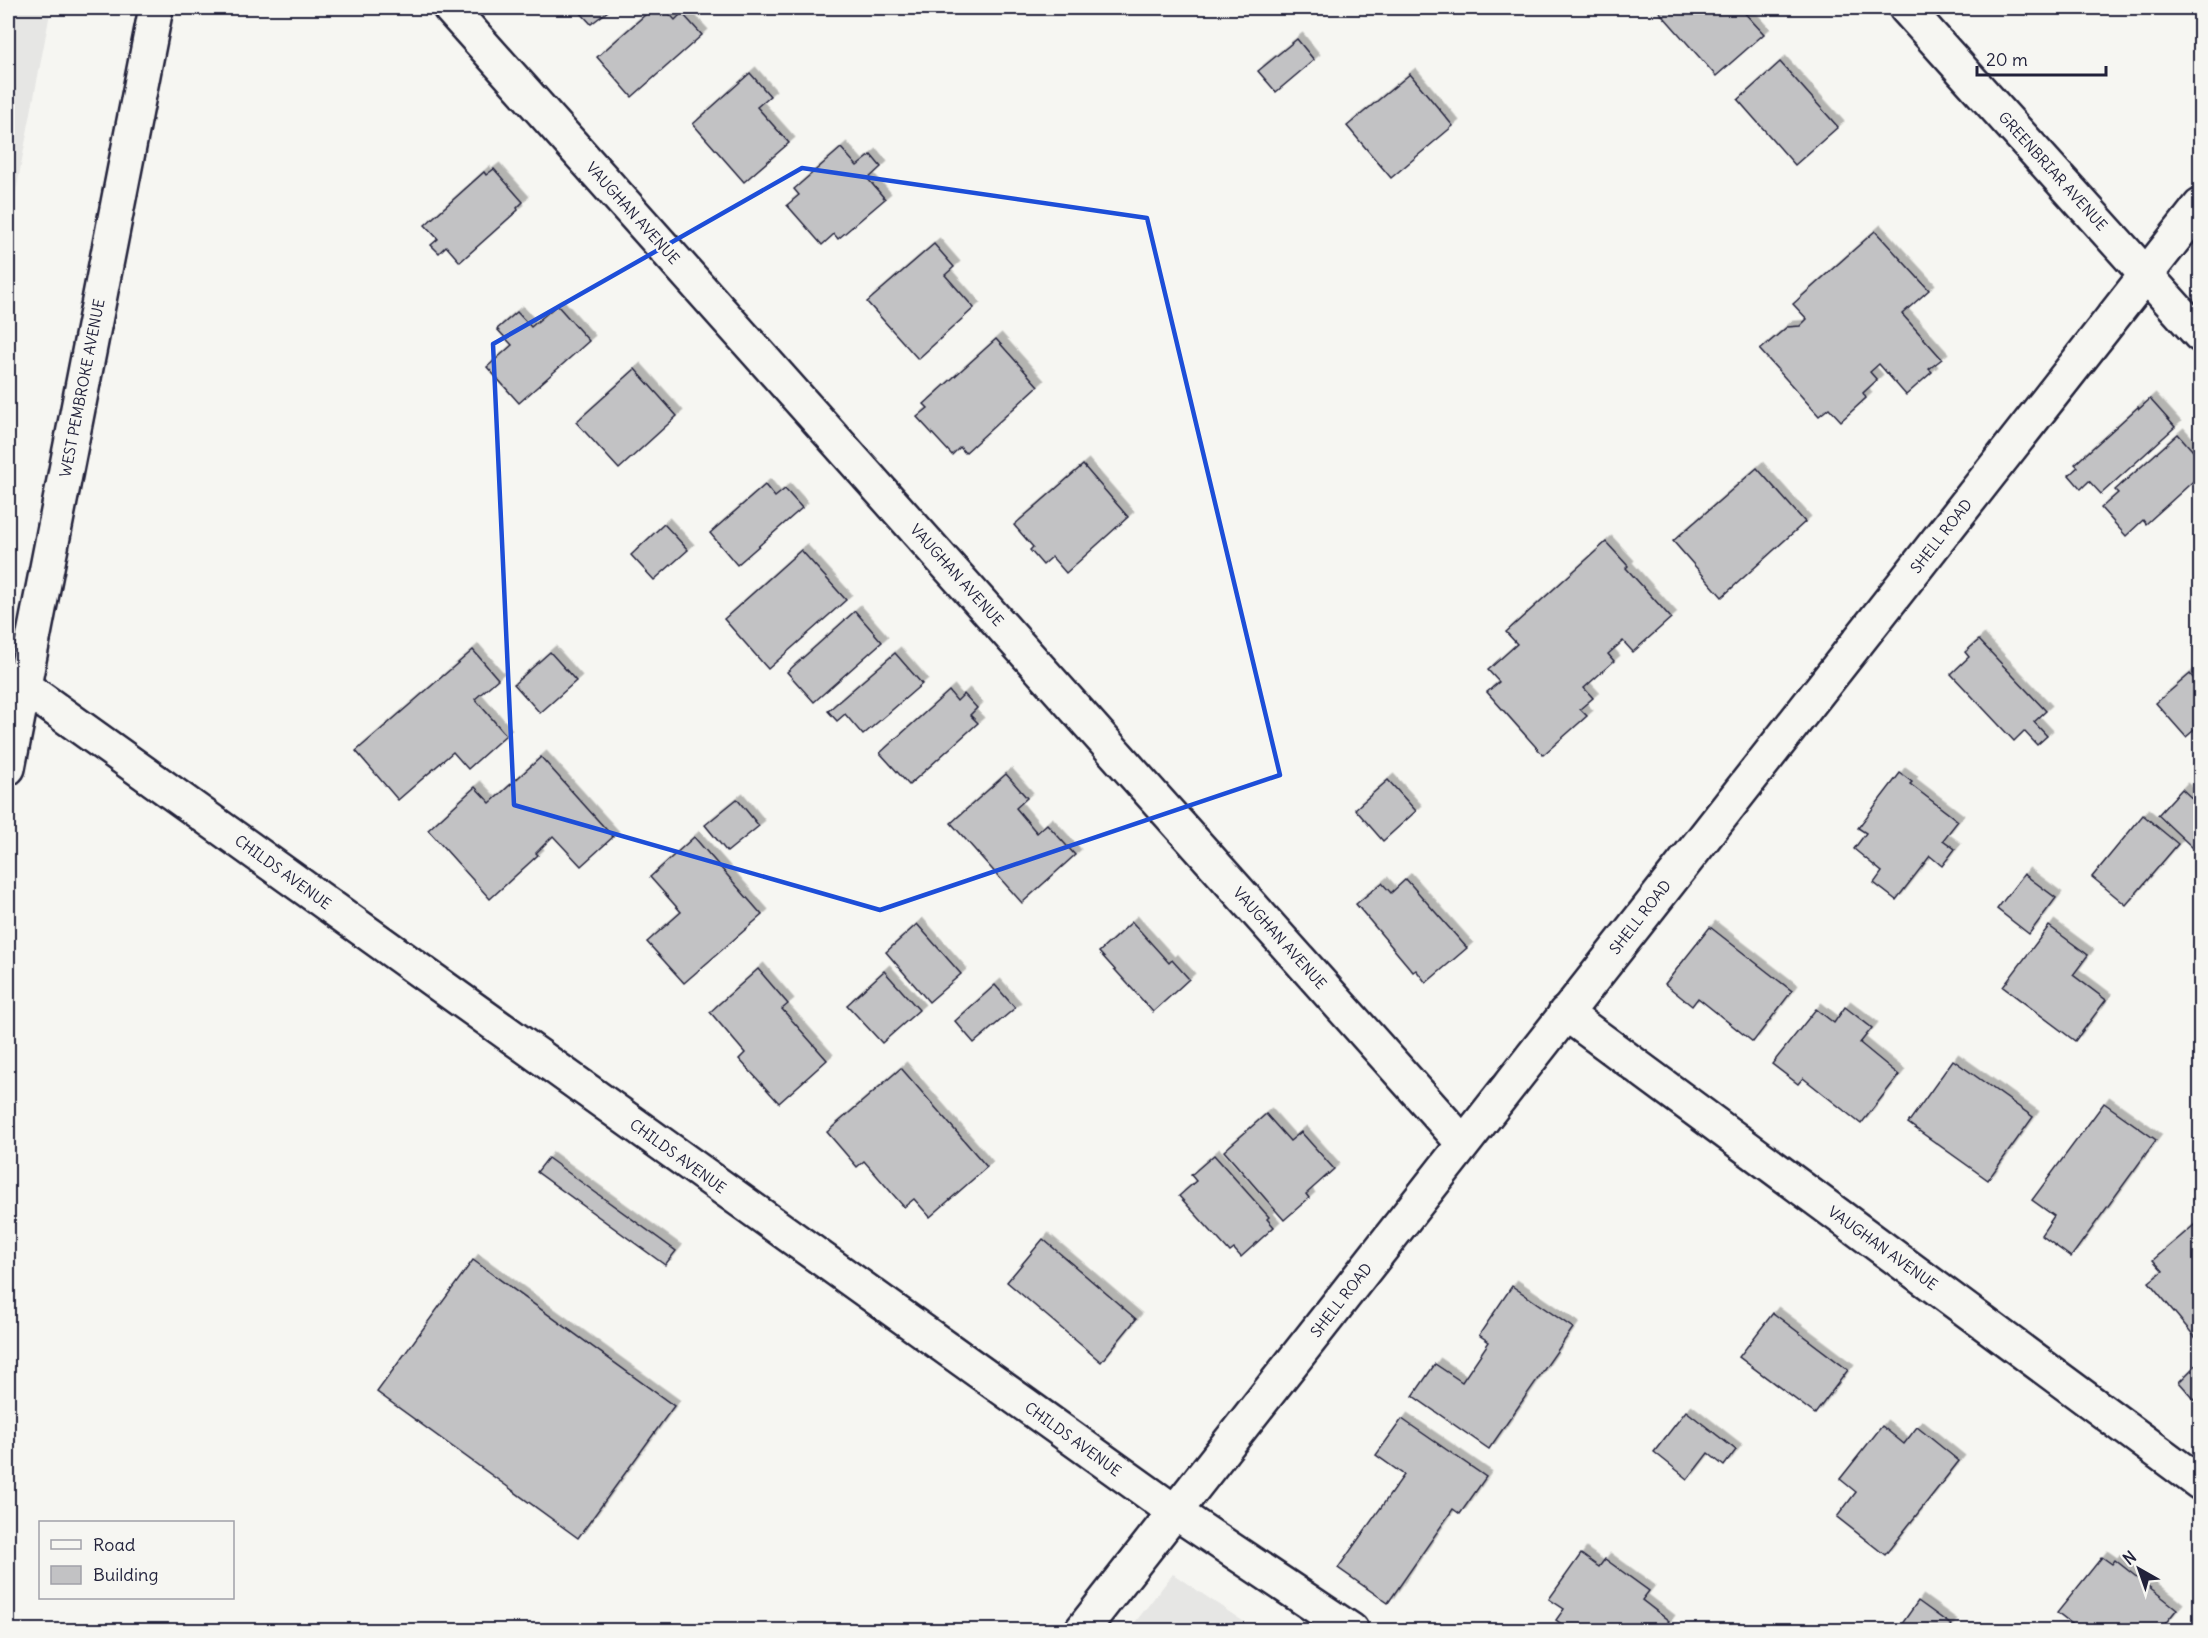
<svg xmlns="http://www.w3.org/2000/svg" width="2208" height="1638" font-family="Delius,sans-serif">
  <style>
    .built { fill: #e6e6e4 }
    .building { fill: #c2c2c4; stroke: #22223b; stroke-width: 1.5; filter: url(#shadow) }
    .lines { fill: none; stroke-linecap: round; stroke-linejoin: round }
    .minor-casing { stroke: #22223b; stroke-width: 38 }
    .major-casing { stroke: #22223b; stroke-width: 38 }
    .minor { stroke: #f6f6f2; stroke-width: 33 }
    .major { stroke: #f6f6f2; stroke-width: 33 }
    .rail { stroke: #22223b; stroke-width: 4.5; stroke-dasharray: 9 4.5; stroke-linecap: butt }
    .marked { fill: none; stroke: #1d4ed8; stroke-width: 4.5; stroke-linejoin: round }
    .labels { text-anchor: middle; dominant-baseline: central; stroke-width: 4.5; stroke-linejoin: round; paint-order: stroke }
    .street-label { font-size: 15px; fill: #22223b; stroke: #f6f6f2 }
  </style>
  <defs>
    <filter id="shadow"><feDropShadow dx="5.5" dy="-5.5" stdDeviation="0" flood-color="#0004"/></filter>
  </defs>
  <rect width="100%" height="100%" fill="#f6f6f2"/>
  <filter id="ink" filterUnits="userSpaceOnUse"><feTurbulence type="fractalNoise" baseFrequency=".0167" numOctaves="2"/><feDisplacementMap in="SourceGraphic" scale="12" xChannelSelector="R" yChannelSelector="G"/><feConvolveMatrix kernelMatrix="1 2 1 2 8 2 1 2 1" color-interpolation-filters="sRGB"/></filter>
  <g filter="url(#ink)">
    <g class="built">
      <path d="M8,8h43l-43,225z"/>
      <path d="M1173,1574l83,56h-127z"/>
    </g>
    <g class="building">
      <path d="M583,8h29l-21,16 -11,-12 4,-3z"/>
      <path d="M653,8h11l11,12 7,-7 20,22 -70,62 -35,-40z"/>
      <path d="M1656,8h84l24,26 -48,42z"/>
      <path d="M1297,39l17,21 -38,32 -18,-21z"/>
      <path d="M1780,62l58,65 -43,38 -57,-65z"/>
      <path d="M750,73l20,23 -13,11 32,36 -45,39 -51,-58z"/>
      <path d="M1410,74l43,52 -62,52 -44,-52z"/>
      <path d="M841,148l16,18 14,-11 10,12 -13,12 17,20 -47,40 -4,-5 -12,11 -35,-40 12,-10 -5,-6z"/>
      <path d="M494,169l29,33 -6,6 1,2 -58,52 -14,-16 -7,7 -8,-8 7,-6 -13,-14 59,-53 2,3z"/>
      <path d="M1875,231l54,59 -27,24 40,45 -13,10 3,3 -26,23 -27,-31 -9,8 7,8 -14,13 3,5 -25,23 -12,-13 -10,8 -59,-66 27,-23 13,-1 7,-7 -14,-15z"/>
      <path d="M934,244l20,23 -9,8 29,33 -56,51 -51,-57z"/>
      <path d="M557,305l32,36 -70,62 -32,-36 25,-22 -15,-16 20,-17 14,15z"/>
      <path d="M996,339l42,47 -73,67 -5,-6 -8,8 -35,-38 11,-9 -4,-4z"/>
      <path d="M635,369l42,47 -58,53 -43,-47z"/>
      <path d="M2150,399l25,28 -74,67 -12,-13 -8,8 -12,-14 9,-8 -3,-3 63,-57 1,2z"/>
      <path d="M2178,434l22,25v16l-54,49 -3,-4 -17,16 -25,-28 17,-15 -3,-3z"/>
      <path d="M1083,465l45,52 -62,56 -14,-16 -9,8 -13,-15 3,-3 -19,-22z"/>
      <path d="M1757,468l48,54 -83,75 -49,-56z"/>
      <path d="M765,485l10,12 10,-8 17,19 -65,57 -27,-32z"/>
      <path d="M664,524l24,26 -34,30 -23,-25z"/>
      <path d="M1606,542l22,24 -2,2 45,50 -38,34 -10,-11 -15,13 6,7 -30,27 9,10 -13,11 7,7 -44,39 -56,-63 12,-10 -11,-12 29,-26 -11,-12z"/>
      <path d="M801,550l45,50 -78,69 -44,-50z"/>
      <path d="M855,611l27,31 -68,60 -27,-30z"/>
      <path d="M1979,640l67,71 -12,11 13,14 -10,9 -13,-14 -10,10 -63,-67 18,-17 -4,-5z"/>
      <path d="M473,650l25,29 -23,20 31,36 -38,34 -15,-17 -55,48 -42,-49z"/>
      <path d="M550,652l26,29 -36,32 -26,-29z"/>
      <path d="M895,653l27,31 -59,51 -18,-21 -8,7 -9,-10z"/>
      <path d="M2190,674l10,13v38l-14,12 -30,-34z"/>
      <path d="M949,691l8,10 7,-7 13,14 -7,7 8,8 -69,62 -29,-32z"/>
      <path d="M541,757l72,80 -32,29 -28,-30 -17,17 2,2 -48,44 -62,-69 47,-43 15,16z"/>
      <path d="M1900,773l12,9 -2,2 48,37 -15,19 12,9 -13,17 -12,-10 -34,44 -22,-17 8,-11 -28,-23 12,-16 -8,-5z"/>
      <path d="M1006,774l21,24 -11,10 21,25 10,-9 28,31 -53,48 -71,-80z"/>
      <path d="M1388,780l28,31 -33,30 -28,-32z"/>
      <path d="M2182,789l18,17v35l-7,7 -35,-33z"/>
      <path d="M737,799l22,27 -32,26 -22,-27z"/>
      <path d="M2143,815l35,29 -52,61 -34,-28z"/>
      <path d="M694,837l68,78 -78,68 -37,-41 34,-30 -31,-35z"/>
      <path d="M2024,874l32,24 -27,36 -32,-25z"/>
      <path d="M1406,879l61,69 -41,35 -10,-13 -3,2 -57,-68 26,-21 9,10z"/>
      <path d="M1132,922l37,41 3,-3 17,19 -36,33 -54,-60z"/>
      <path d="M917,924l44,50 -32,28 -43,-50z"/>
      <path d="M2049,926l39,29 -15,20 33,25 -31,41 -72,-54z"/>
      <path d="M1710,927l82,64 -39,51 -55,-44 -6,8 -27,-22z"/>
      <path d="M758,969l30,35 -6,5 45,51 -48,43 -40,-44 6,-6 -35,-41z"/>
      <path d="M884,971l35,39 -37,33 -35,-38z"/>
      <path d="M995,985l20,23 -41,35 -19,-22z"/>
      <path d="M1845,1007l27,21 -12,15 39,32 -38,49 -58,-46 -5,6 -26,-20 44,-55 18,14z"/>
      <path d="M1953,1060l80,57 -45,63 -80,-57z"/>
      <path d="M901,1068l86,99 -57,50 -16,-18 -10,8 -40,-46 -7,6 -30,-35z"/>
      <path d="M2104,1103l52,37 -85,117 -30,-22 13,-19 -22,-16z"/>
      <path d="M1266,1114l24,27 11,-9 33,37 -28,25 3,4 -25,22 -60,-69z"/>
      <path d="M1214,1155l55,62 -2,2 7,8 -33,30 -7,-8 -4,3 -51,-56 17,-15 -5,-6z"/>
      <path d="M548,1158l128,93 -11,14 -128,-93z"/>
      <path d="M2200,1220v123l-51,-61 14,-11 -10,-11z"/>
      <path d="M1043,1239l93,80 -35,43 -94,-80z"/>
      <path d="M473,1260l201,146 -96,132 -201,-146z"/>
      <path d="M1512,1286l61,42 -84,121 -76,-53 22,-32 27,18 27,-40 -10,-7z"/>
      <path d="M1773,1313l75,57 -33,44 -76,-57z"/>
      <path d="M2200,1361v45l-21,-24z"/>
      <path d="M1686,1411l50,39 -12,16 -16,-13 -20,26 -34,-27z"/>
      <path d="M1402,1419l84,58 -26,37 -7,-5 -65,94 -50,-35 66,-93 -28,-20z"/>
      <path d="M1882,1426l22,18 13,-17 42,34 -74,94 -48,-38 19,-25 -16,-13z"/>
      <path d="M1581,1554l18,13 6,-8 44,32 -7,9 27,21 -7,9h-92l-14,-10 8,-11 -15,-10z"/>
      <path d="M2102,1557l10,7 3,-4 62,49 -17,21h-81l-22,-17z"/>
      <path d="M1918,1601l33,24 -4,5h-45l-3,-2z"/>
    </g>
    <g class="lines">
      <defs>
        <g id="minor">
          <path d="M450,8l1013,1135"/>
          <path d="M1906,8l294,327"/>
          <path d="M8,678l15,8 1152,826 176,118"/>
          <path d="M1565,1013l635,470"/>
          <path d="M1082,1630l1118,-1424"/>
        </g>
        <path id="major" d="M8,768l148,-760"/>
      </defs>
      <use href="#minor" class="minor-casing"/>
      <use href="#major" class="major-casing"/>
      <use href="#minor" class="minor"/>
      <use href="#major" class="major"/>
      <path class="rail" d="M8,29l4,-21"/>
    </g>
  </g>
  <path class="marked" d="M802,168l345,50 133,557 -400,135 -366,-105 -21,-461z"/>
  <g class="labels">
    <g class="street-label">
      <text transform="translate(2053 171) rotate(48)">GREENBRIAR AVENUE</text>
      <text transform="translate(633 213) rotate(48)">VAUGHAN AVENUE</text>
      <text transform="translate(82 388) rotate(-79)">WEST PEMBROKE AVENUE</text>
      <text transform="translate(1941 536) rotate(-52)">SHELL ROAD</text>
      <text transform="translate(957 575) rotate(48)">VAUGHAN AVENUE</text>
      <text transform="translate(283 872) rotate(36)">CHILDS AVENUE</text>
      <text transform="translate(1640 917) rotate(-52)">SHELL ROAD</text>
      <text transform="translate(1280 938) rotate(48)">VAUGHAN AVENUE</text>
      <text transform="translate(678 1156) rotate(36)">CHILDS AVENUE</text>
      <text transform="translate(1883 1248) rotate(36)">VAUGHAN AVENUE</text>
      <text transform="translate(1341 1300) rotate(-52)">SHELL ROAD</text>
      <text transform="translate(1073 1439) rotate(36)">CHILDS AVENUE</text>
    </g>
  </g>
  <rect width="2208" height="1638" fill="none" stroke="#f6f6f2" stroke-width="30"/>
  <rect x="15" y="15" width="2178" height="1608" fill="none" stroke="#22223b" stroke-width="2" filter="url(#ink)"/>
  <rect x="39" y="1521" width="195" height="78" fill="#f6f6f2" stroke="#a1a1a9" stroke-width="1.5"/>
  <rect x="51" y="1540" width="30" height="9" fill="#f6f6f2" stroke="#a1a1a9" stroke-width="1.5"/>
  <text x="93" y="1551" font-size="18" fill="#22223b">Road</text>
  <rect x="51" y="1566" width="30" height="18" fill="#c2c2c4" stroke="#a1a1a9" stroke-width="1.5"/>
  <text x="93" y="1581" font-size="18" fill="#22223b">Building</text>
  <g transform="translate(2139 1569) rotate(320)" stroke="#f6f6f2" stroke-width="4.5" paint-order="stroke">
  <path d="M0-4.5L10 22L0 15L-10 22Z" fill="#22223b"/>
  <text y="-9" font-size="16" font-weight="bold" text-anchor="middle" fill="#22223b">N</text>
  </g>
  <path d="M1977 66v9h129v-9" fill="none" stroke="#22223b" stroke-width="3"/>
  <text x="1986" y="66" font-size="18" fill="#22223b" stroke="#f6f6f2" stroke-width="4.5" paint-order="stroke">20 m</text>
</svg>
